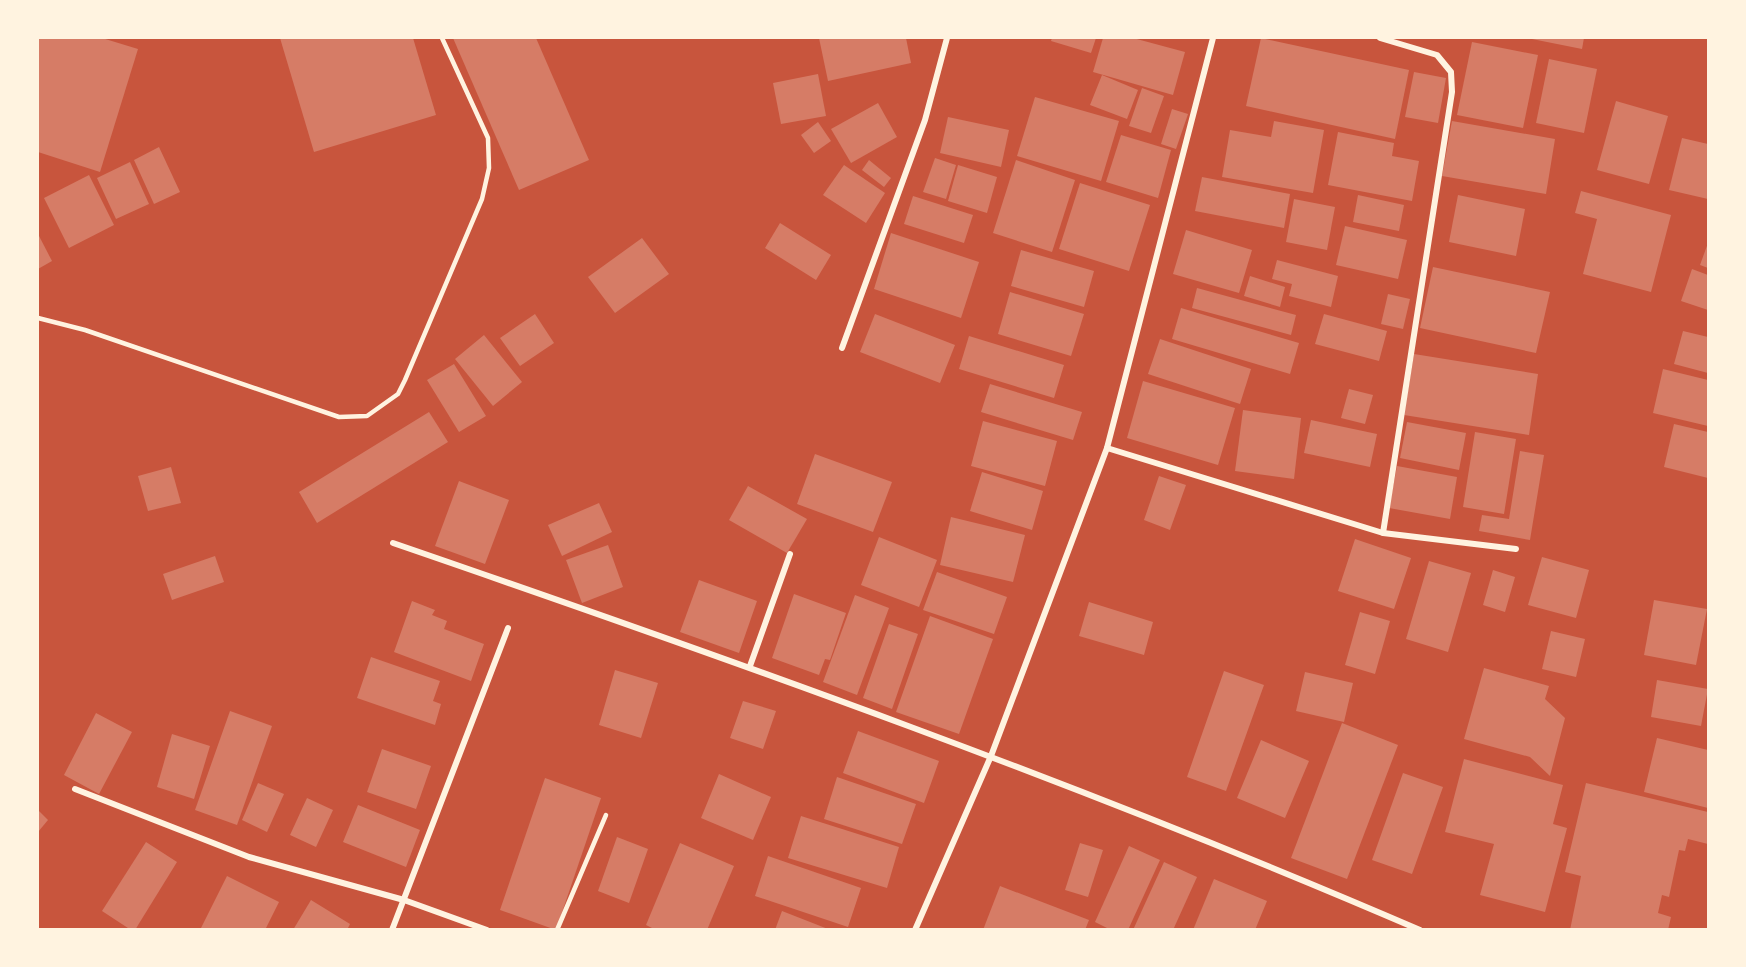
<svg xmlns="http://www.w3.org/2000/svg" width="1746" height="967" font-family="Signika,sans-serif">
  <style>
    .building { fill: #d67c66 }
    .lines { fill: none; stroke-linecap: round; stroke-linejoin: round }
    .service { stroke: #fff3e0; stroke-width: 4.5 }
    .minor { stroke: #fff3e0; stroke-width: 6 }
  </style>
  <rect width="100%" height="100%" fill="#c8553d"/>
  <g class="building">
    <path d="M38,38h64l36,11 -38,123 -62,-20z"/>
    <path d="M280,38h133l23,77 -122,37z"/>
    <path d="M453,38h83l53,122 -70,30z"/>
    <path d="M819,38h87l5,25 -83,18z"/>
    <path d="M1052,38h44l-5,15 -40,-12z"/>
    <path d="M1103,38h30l52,14 -12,43 -80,-23z"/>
    <path d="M1261,38l148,32 -14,69 -149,-33z"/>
    <path d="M1527,38h57l-2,11z"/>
    <path d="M1472,42l66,13 -15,73 -66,-13z"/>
    <path d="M1549,59l48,10 -13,64 -48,-10z"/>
    <path d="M1414,72l32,6 -8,45 -33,-6z"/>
    <path d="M818,74l8,42 -45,8 -8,-41z"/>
    <path d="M1102,75l36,15 -11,29 -37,-14z"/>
    <path d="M1142,88l22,8 -13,37 -22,-7z"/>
    <path d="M1035,97l84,24 -18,60 -84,-25z"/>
    <path d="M1616,101l52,15 -19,68 -52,-14z"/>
    <path d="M878,103l19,34 -46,26 -20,-34z"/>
    <path d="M1172,109l16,5 -12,35 -15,-5z"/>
    <path d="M948,117l61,13 -8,37 -61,-14z"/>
    <path d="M1274,121l50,9 -11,63 -91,-16 8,-47 41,7z"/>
    <path d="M1452,121l103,18 -9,55 -104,-18z"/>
    <path d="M818,122l13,19 -17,12 -13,-18z"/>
    <path d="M1338,132l56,11 -2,13 27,5 -7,40 -84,-16z"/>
    <path d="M1121,135l50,15 -13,48 -52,-16z"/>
    <path d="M1682,138l26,6v55l-39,-9z"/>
    <path d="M159,147l21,45 -26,12 -20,-44z"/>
    <path d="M935,158l21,7 -10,34 -23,-7z"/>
    <path d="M869,160l22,18 -7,9 -22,-17z"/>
    <path d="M1016,160l59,20 -23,72 -59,-19z"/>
    <path d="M130,162l19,42 -33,15 -19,-41z"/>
    <path d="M844,165l41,28 -19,30 -43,-28z"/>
    <path d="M958,165l39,12 -10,36 -39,-12z"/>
    <path d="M89,175l25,50 -45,23 -25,-50z"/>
    <path d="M1202,177l88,17 -6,34 -89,-17z"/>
    <path d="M1080,183l70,22 -21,66 -70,-22z"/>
    <path d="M1581,191l90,24 -20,77 -68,-18 14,-55 -22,-6z"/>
    <path d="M1358,195l46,10 -5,26 -46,-9z"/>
    <path d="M1458,195l67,14 -9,47 -67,-14z"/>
    <path d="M913,196l60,19 -9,28 -60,-19z"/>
    <path d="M1294,199l41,8 -8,43 -41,-8z"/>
    <path d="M780,223l51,32 -15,25 -51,-32z"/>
    <path d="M1345,226l62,14 -9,39 -62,-14z"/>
    <path d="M1186,230l66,20 -13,43 -66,-19z"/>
    <path d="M891,233l88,29 -18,56 -87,-29z"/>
    <path d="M38,234l14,27 -14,8z"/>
    <path d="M642,238l27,36 -54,39 -27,-36z"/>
    <path d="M1708,243v25l-8,-3z"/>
    <path d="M1021,250l73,21 -10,36 -73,-21z"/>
    <path d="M1277,260l61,16 -7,31 -42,-11 3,-12 -20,-5z"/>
    <path d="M1433,267l117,25 -14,61 -116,-25z"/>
    <path d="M1692,269l16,6v35l-27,-9z"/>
    <path d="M1250,276l35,11 -5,20 -36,-11z"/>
    <path d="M1197,288l99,27 -5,20 -99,-27z"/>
    <path d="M1010,292l74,22 -13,42 -73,-22z"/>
    <path d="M1388,294l22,5 -7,30 -22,-5z"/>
    <path d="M1181,308l118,35 -9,31 -118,-35z"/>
    <path d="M535,314l19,29 -34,23 -20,-28z"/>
    <path d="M875,314l80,31 -15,38 -80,-31z"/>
    <path d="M1324,314l63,17 -8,30 -64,-17z"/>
    <path d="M1683,331l25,6v36l-34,-9z"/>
    <path d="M484,335l38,47 -29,24 -38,-47z"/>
    <path d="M969,336l95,29 -10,33 -95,-29z"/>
    <path d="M1160,339l91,30 -11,35 -92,-30z"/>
    <path d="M1414,354l124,20 -9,61 -125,-20z"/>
    <path d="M454,364l32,52 -27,16 -32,-52z"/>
    <path d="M1663,369l45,11v46l-55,-13z"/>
    <path d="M1143,381l92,27 -17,57 -91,-27z"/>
    <path d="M990,384l92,28 -9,28 -92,-28z"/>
    <path d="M1349,389l24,6 -8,29 -24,-6z"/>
    <path d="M1243,410l58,8 -7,61 -59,-8z"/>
    <path d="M429,412l19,30 -131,81 -18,-31z"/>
    <path d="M1311,420l66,14 -7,33 -66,-14z"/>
    <path d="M983,421l74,20 -12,45 -74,-20z"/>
    <path d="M1407,422l59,11 -7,37 -59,-12z"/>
    <path d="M1674,424l34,8v46l-44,-11z"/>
    <path d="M1475,432l41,7 -12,75 -41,-7z"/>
    <path d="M1520,451l24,4 -14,85 -51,-9 3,-16 27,4z"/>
    <path d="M815,454l77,28 -19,50 -76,-28z"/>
    <path d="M1397,466l60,11 -7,42 -61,-11z"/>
    <path d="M171,467l10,36 -33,8 -10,-35z"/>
    <path d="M982,472l61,19 -11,39 -62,-19z"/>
    <path d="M1159,476l27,9 -16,45 -26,-10z"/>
    <path d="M459,481l50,19 -24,64 -50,-18z"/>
    <path d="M748,486l59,33 -20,34 -58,-33z"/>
    <path d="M599,503l13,29 -50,24 -14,-31z"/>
    <path d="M951,517l74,18 -12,47 -73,-17z"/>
    <path d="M879,537l58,23 -18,47 -58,-22z"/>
    <path d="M1355,539l56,19 -17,51 -56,-18z"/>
    <path d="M608,545l15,42 -41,16 -16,-43z"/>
    <path d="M215,556l9,26 -52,18 -9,-26z"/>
    <path d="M1542,557l47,13 -13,48 -48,-13z"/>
    <path d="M1429,561l42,12 -23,79 -42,-13z"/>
    <path d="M1493,570l22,7 -10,35 -22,-7z"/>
    <path d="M937,572l70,25 -13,37 -71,-24z"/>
    <path d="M699,580l58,21 -18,52 -59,-21z"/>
    <path d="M794,594l52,19 -16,47 -5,-1 -6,16 -47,-17z"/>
    <path d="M855,595l34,13 -32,87 -34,-13z"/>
    <path d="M1654,600l53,9 -11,56 -52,-10z"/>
    <path d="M412,601l23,9 -3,5 15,6 -3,8 40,15 -13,37 -77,-29z"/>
    <path d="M1089,602l64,20 -9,33 -65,-19z"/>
    <path d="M1360,612l30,9 -15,53 -30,-9z"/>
    <path d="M930,616l63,23 -34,95 -63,-22z"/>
    <path d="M889,624l29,10 -26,75 -29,-11z"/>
    <path d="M1551,631l34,8 -9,38 -34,-8z"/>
    <path d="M371,657l69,24 -7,20 8,3 -6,21 -78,-27z"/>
    <path d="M1484,668l65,18 -4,13 20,19 -15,58 -20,-19 -66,-18z"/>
    <path d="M615,670l43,13 -17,55 -42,-13z"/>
    <path d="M1224,671l40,14 -38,106 -39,-14z"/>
    <path d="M1305,672l48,11 -9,39 -48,-11z"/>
    <path d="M1657,680l51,9 -7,37 -50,-9z"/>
    <path d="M743,701l33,10 -13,38 -33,-11z"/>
    <path d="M230,711l42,15 -35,99 -42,-15z"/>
    <path d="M96,713l36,19 -33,62 -35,-19z"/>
    <path d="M1342,723l56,22 -51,134 -56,-21z"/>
    <path d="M858,731l81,30 -15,42 -81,-30z"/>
    <path d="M172,734l38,12 -16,53 -37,-12z"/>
    <path d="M1657,738l51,12v58l-64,-16z"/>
    <path d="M1261,740l48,21 -24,57 -48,-20z"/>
    <path d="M382,749l49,17 -15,43 -49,-17z"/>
    <path d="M1464,759l99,26 -10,39 14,4 -22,84 -65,-17 14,-51 -49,-12z"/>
    <path d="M1403,773l40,14 -31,87 -40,-14z"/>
    <path d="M719,774l52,23 -18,43 -52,-22z"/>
    <path d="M837,777l79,27 -14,40 -78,-25z"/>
    <path d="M545,778l56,20 -45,132 -56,-20z"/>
    <path d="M258,783l26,11 -17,38 -25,-12z"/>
    <path d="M1586,783l122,29v32l-20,-5 -3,12 -6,-1 -10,47 -7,-2 -4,18 13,4 -3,13h-98l11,-54 -16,-4z"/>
    <path d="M307,798l26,12 -17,37 -26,-12z"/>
    <path d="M358,805l62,25 -14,37 -63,-25z"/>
    <path d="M38,810l10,10 -10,12z"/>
    <path d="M801,816l98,31 -12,41 -99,-30z"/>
    <path d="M617,837l31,12 -19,54 -31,-12z"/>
    <path d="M146,842l31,20 -42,68h-4l-29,-19z"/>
    <path d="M680,843l54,23 -27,64h-51l-10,-5z"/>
    <path d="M1080,843l23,7 -15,47 -23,-7z"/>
    <path d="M1129,846l31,14 -32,70h-17l-16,-8z"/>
    <path d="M768,856l93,32 -13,39 -93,-31z"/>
    <path d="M1164,862l33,15 -24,53h-40z"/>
    <path d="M227,876l52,26 -14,28h-65z"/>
    <path d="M1214,879l53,22 -12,29h-62z"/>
    <path d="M1000,886l89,34 -4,10h-102z"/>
    <path d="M311,900l39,24 -3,6h-54z"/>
    <path d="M782,911l46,18v1h-53z"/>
  </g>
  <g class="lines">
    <g class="service">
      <path d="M38,318l47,12 254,87 28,-1 31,-22 7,-14 77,-181 7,-31 -1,-30 -46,-100"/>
      <path d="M557,930l49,-115"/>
    </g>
    <g class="minor">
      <path d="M1380,38l57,17 14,17 1,20 -69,441"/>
      <path d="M842,348l83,-228 22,-82"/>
      <path d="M1107,448l276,85 133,16"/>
      <path d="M393,543c346,119 691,242 1027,387"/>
      <path d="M750,666l40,-112"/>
      <path d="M75,789l174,68 155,43 83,30"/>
      <path d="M392,930l116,-302"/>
      <path d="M915,930l76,-174 116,-308 106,-410"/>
    </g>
  </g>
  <rect width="1746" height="967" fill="none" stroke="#fff3e0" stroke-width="78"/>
</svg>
